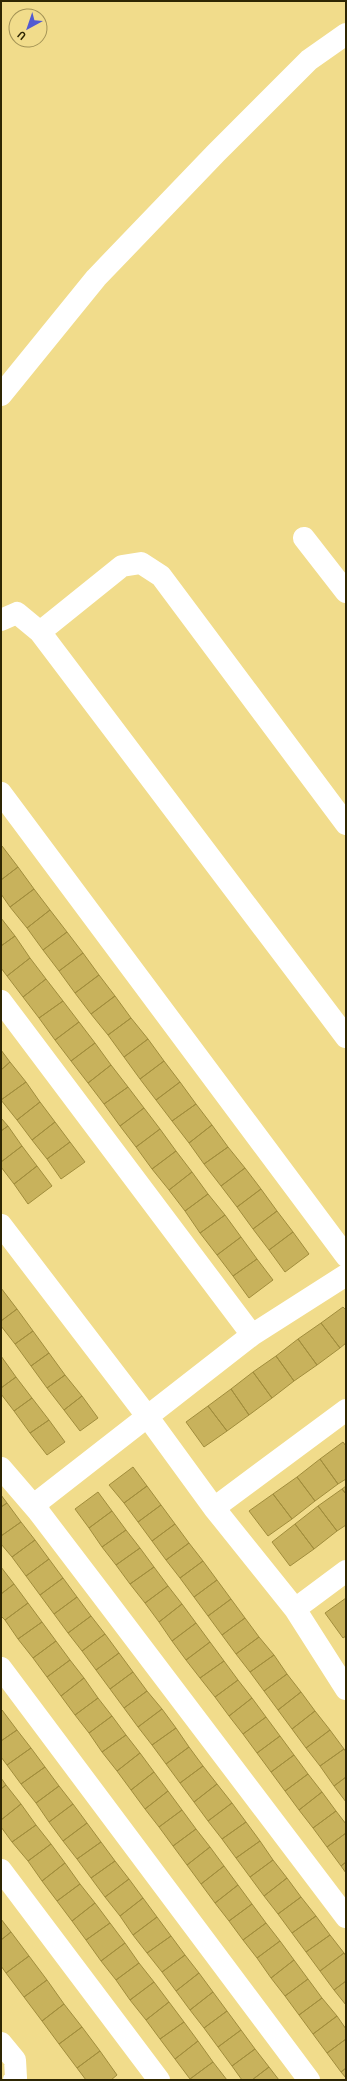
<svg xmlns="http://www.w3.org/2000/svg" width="347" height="2081" font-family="'PT Sans',sans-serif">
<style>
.building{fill:#c8b25c;stroke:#a18d3c}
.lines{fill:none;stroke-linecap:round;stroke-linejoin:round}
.street{stroke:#fff;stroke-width:22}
</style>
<rect width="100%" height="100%" fill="#f1dc8b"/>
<path class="building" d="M 2,846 L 18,867 L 1,880 L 1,847 Z
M 18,867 L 34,889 L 10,907 L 1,894 L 1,880 Z
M 34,889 L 50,910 L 27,928 L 10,907 Z
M 50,910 L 67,932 L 43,950 L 27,928 Z
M 1,918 L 15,936 L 1,946 Z
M 67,932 L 83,953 L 59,971 L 43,950 Z
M 15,936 L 30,958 L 7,976 L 1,968 L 1,946 Z
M 83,953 L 99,975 L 75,993 L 59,971 Z
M 30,958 L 46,979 L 23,997 L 7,976 Z
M 99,975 L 115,996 L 91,1014 L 75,993 Z
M 46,979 L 63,1001 L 39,1018 L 23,997 Z
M 115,996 L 131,1018 L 108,1035 L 91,1014 Z
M 63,1001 L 79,1022 L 55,1040 L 39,1018 Z
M 131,1018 L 148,1039 L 124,1057 L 108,1035 Z
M 79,1022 L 95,1043 L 71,1061 L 55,1040 Z
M 148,1039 L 164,1061 L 140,1079 L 124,1057 Z
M 95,1043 L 111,1065 L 88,1083 L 71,1061 Z
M 1,1050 L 10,1062 L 1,1070 Z
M 164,1061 L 180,1082 L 156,1100 L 140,1079 Z
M 10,1062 L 26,1082 L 1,1100 L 1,1070 Z
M 111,1065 L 128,1087 L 104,1104 L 88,1083 Z
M 26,1082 L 40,1102 L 17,1120 L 1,1100 Z
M 180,1082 L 196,1104 L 172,1121 L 156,1100 Z
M 128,1087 L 144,1108 L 120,1126 L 104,1104 Z
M 40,1102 L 55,1122 L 32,1140 L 17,1120 Z
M 196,1104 L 212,1125 L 189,1143 L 172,1121 Z
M 144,1108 L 160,1129 L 136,1147 L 120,1126 Z
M 1,1118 L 8,1126 L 1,1131 Z
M 55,1122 L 70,1142 L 47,1159 L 32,1140 Z
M 212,1125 L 228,1147 L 204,1164 L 189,1143 Z
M 8,1126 L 22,1146 L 1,1162 L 1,1131 Z
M 160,1129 L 176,1151 L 152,1169 L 136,1147 Z
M 70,1142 L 85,1162 L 61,1179 L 47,1159 Z
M 22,1146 L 37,1166 L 14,1184 L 1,1167 L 1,1162 Z
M 228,1147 L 245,1168 L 221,1186 L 204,1164 Z
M 176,1151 L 192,1172 L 169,1190 L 152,1169 Z
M 37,1166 L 52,1186 L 28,1204 L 14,1184 Z
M 245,1168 L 261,1189 L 237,1207 L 221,1186 Z
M 192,1172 L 208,1194 L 185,1211 L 169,1190 Z
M 261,1189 L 277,1211 L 253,1229 L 237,1207 Z
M 208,1194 L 225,1215 L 200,1233 L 185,1211 Z
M 277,1211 L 293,1232 L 269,1250 L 253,1229 Z
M 225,1215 L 241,1237 L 217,1255 L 200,1233 Z
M 293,1232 L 309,1254 L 285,1272 L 269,1250 Z
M 241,1237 L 257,1259 L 233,1276 L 217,1255 Z
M 257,1259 L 273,1280 L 249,1298 L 233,1276 Z
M 1,1288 L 17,1309 L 1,1321 Z
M 343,1307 L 346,1310 L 346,1343 L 340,1348 L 321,1323 Z
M 17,1309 L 33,1331 L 15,1344 L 1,1326 L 1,1321 Z
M 321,1323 L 340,1348 L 317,1365 L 298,1339 Z
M 33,1331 L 49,1353 L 31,1366 L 15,1344 Z
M 298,1339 L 317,1365 L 294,1381 L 276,1356 Z
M 49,1353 L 65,1375 L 47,1388 L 31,1366 Z
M 1,1356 L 16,1377 L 1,1388 Z
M 276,1356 L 294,1381 L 272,1398 L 253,1372 Z
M 253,1372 L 272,1398 L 249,1415 L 231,1389 Z
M 65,1375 L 82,1396 L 64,1410 L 47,1388 Z
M 16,1377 L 32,1398 L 14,1411 L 1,1394 L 1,1388 Z
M 231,1389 L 249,1415 L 227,1431 L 208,1406 Z
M 82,1396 L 98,1418 L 80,1431 L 64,1410 Z
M 32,1398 L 49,1420 L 30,1433 L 14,1411 Z
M 208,1406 L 227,1431 L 204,1447 L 186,1422 Z
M 49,1420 L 65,1442 L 47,1455 L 30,1433 Z
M 343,1442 L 346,1446 L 346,1479 L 338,1484 L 320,1459 Z
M 320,1459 L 338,1484 L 315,1501 L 297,1477 Z
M 133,1467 L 147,1486 L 124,1503 L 109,1485 Z
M 297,1477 L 315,1501 L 292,1519 L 273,1494 Z
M 147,1486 L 161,1505 L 138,1522 L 124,1503 Z
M 346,1486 L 346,1494 L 342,1489 Z
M 342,1489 L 346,1494 L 346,1525 L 337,1531 L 318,1506 Z
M 98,1492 L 112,1511 L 89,1528 L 75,1509 Z
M 273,1494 L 292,1519 L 268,1536 L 249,1511 Z
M 1,1495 L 7,1503 L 1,1507 Z
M 7,1503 L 21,1522 L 1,1536 L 1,1507 Z
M 161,1505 L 175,1524 L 152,1541 L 138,1522 Z
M 318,1506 L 337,1531 L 314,1549 L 295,1524 Z
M 112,1511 L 126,1530 L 102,1547 L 89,1528 Z
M 21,1522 L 35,1540 L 12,1557 L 1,1544 L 1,1536 Z
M 175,1524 L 189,1543 L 166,1560 L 152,1541 Z
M 295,1524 L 314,1549 L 290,1566 L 272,1542 Z
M 126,1530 L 140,1548 L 116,1565 L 102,1547 Z
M 35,1540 L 49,1559 L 26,1576 L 12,1557 Z
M 189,1543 L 203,1561 L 180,1578 L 166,1560 Z
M 140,1548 L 154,1567 L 130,1584 L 116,1565 Z
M 49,1559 L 63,1578 L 40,1595 L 26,1576 Z
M 203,1561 L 217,1580 L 194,1597 L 180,1578 Z
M 1,1567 L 14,1584 L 1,1594 Z
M 154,1567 L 168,1586 L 145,1603 L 130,1584 Z
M 63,1578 L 77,1597 L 54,1614 L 40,1595 Z
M 217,1580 L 231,1599 L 208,1616 L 194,1597 Z
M 14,1584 L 28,1603 L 5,1620 L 1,1616 L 1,1594 Z
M 168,1586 L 182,1604 L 159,1622 L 145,1603 Z
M 77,1597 L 91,1616 L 68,1633 L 54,1614 Z
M 346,1598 L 346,1636 L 343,1638 L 325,1613 Z
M 231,1599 L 245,1618 L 222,1635 L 208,1616 Z
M 28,1603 L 42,1622 L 18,1639 L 5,1620 Z
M 182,1604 L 196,1623 L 172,1641 L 159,1622 Z
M 91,1616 L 105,1634 L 82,1651 L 68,1633 Z
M 245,1618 L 259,1637 L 236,1654 L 222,1635 Z
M 42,1622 L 56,1641 L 33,1658 L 18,1639 Z
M 196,1623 L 210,1642 L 186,1660 L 172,1641 Z
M 105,1634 L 119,1653 L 96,1670 L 82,1651 Z
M 259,1637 L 274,1655 L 250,1672 L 236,1654 Z
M 56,1641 L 70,1660 L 47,1677 L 33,1658 Z
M 210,1642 L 224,1661 L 200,1678 L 186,1660 Z
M 119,1653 L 133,1672 L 110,1689 L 96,1670 Z
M 274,1655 L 287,1674 L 264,1691 L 250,1672 Z
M 70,1660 L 84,1678 L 61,1696 L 47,1677 Z
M 224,1661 L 238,1680 L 215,1697 L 200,1678 Z
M 133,1672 L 147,1691 L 124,1708 L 110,1689 Z
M 287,1674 L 301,1692 L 278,1710 L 264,1691 Z
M 84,1678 L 98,1698 L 75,1715 L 61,1696 Z
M 238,1680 L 252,1698 L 229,1716 L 215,1697 Z
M 147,1691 L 162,1709 L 138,1727 L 124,1708 Z
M 301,1692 L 315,1711 L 292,1729 L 278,1710 Z
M 98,1698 L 112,1716 L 89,1733 L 75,1715 Z
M 252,1698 L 266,1717 L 243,1734 L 229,1716 Z
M 162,1709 L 176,1728 L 152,1745 L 138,1727 Z
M 2,1710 L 17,1730 L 1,1741 L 1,1712 Z
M 315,1711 L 330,1730 L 306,1748 L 292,1729 Z
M 112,1716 L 126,1735 L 102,1752 L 89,1733 Z
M 266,1717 L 280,1736 L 257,1753 L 243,1734 Z
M 176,1728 L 189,1747 L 166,1764 L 152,1745 Z
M 17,1730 L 31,1748 L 7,1765 L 1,1757 L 1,1741 Z
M 330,1730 L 344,1749 L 320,1766 L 306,1748 Z
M 126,1735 L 140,1753 L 117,1771 L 102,1752 Z
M 280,1736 L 294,1755 L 271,1772 L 257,1753 Z
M 189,1747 L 203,1766 L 180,1783 L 166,1764 Z
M 31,1748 L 45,1767 L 21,1784 L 7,1765 Z
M 344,1749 L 346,1752 L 346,1777 L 334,1786 L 320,1766 Z
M 140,1753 L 154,1772 L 131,1790 L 117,1771 Z
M 294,1755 L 308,1774 L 285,1791 L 271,1772 Z
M 203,1766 L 217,1784 L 194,1802 L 180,1783 Z
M 45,1767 L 59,1786 L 36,1803 L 21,1784 Z
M 154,1772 L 168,1791 L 145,1809 L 131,1790 Z
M 308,1774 L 322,1792 L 299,1810 L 285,1791 Z
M 346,1777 L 346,1802 L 334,1786 Z
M 1,1778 L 6,1785 L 1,1789 Z
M 217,1784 L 232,1803 L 208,1821 L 194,1802 Z
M 6,1785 L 21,1804 L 1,1820 L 1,1789 Z
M 59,1786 L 73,1804 L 49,1822 L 36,1803 Z
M 168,1791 L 182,1810 L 159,1827 L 145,1809 Z
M 322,1792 L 336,1811 L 313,1828 L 299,1810 Z
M 232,1803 L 246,1822 L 222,1839 L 208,1821 Z
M 21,1804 L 36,1825 L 12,1842 L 1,1827 L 1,1820 Z
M 73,1804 L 87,1823 L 63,1841 L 49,1822 Z
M 182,1810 L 196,1829 L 173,1846 L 159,1827 Z
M 336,1811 L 346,1824 L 346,1833 L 327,1847 L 313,1828 Z
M 246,1822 L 260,1841 L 236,1858 L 222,1839 Z
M 87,1823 L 101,1842 L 77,1859 L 63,1841 Z
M 36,1825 L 51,1844 L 28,1861 L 12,1842 Z
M 196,1829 L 210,1847 L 187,1865 L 173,1846 Z
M 346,1833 L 346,1862 L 341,1866 L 327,1847 Z
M 260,1841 L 273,1860 L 250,1877 L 236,1858 Z
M 101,1842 L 115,1861 L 91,1878 L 77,1859 Z
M 51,1844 L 65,1863 L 42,1881 L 28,1861 Z
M 210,1847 L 224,1866 L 201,1884 L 187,1865 Z
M 273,1860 L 287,1878 L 264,1896 L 250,1877 Z
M 115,1861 L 129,1879 L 105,1897 L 91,1878 Z
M 346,1862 L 346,1873 L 341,1866 Z
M 65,1863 L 80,1884 L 57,1901 L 42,1881 Z
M 224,1866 L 238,1885 L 215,1903 L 201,1884 Z
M 287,1878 L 301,1897 L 278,1914 L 264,1896 Z
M 129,1879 L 143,1898 L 120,1916 L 105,1897 Z
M 80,1884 L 95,1903 L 72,1921 L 57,1901 Z
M 238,1885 L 252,1904 L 229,1921 L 215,1903 Z
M 301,1897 L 316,1916 L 292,1933 L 278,1914 Z
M 143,1898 L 157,1917 L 133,1935 L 120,1916 Z
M 95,1903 L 110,1923 L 86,1940 L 72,1921 Z
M 252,1904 L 266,1923 L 243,1940 L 229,1921 Z
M 316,1916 L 330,1935 L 306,1952 L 292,1933 Z
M 157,1917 L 171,1936 L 147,1953 L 133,1935 Z
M 1,1919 L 11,1932 L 1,1940 Z
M 110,1923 L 125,1943 L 101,1961 L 86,1940 Z
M 266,1923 L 280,1941 L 257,1958 L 243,1940 Z
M 11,1932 L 29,1956 L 6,1973 L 1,1966 L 1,1940 Z
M 330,1935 L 344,1953 L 320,1971 L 306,1952 Z
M 171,1936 L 185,1955 L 162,1972 L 147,1953 Z
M 280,1941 L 294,1960 L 271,1978 L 257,1958 Z
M 125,1943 L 139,1963 L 116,1980 L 101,1961 Z
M 344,1953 L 346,1956 L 346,1981 L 334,1990 L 320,1971 Z
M 185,1955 L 199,1973 L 176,1991 L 162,1972 Z
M 29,1956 L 47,1980 L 24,1997 L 6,1973 Z
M 294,1960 L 308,1979 L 285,1996 L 271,1978 Z
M 139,1963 L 154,1982 L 130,2000 L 116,1980 Z
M 199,1973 L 213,1992 L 190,2010 L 176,1991 Z
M 308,1979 L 322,1998 L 299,2015 L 285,1996 Z
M 47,1980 L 64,2004 L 42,2021 L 24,1997 Z
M 346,1981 L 346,2005 L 334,1990 Z
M 154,1982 L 169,2002 L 146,2020 L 130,2000 Z
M 213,1992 L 227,2011 L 204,2028 L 190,2010 Z
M 322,1998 L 337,2016 L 313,2034 L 299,2015 Z
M 169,2002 L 184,2022 L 160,2039 L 146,2020 Z
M 64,2004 L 82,2027 L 59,2044 L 42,2021 Z
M 227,2011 L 241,2030 L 218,2047 L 204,2028 Z
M 337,2016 L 346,2029 L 346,2039 L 327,2053 L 313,2034 Z
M 184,2022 L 198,2041 L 175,2059 L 160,2039 Z
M 82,2027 L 100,2051 L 77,2068 L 59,2044 Z
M 241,2030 L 255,2049 L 232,2066 L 218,2047 Z
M 346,2039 L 346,2068 L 341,2072 L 327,2053 Z
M 198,2041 L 213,2062 L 190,2079 L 175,2059 Z
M 255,2049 L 269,2067 L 252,2080 L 242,2080 L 232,2066 Z
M 100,2051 L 117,2075 L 111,2080 L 86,2080 L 77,2068 Z
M 213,2062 L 227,2080 L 190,2080 L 190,2079 Z
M 269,2067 L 279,2080 L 252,2080 Z
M 346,2068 L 346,2078 L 341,2072 Z"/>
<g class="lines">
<path class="street" d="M 1,395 L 96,278 L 216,153 L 309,60 L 346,34
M 304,538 L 346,592
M 1,620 L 17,613 L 40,632 L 346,1037
M 40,632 L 122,566 L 141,563 L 161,576 L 346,824
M 1,793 L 346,1256
M 1,1001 L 252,1335
M 1,1225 L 147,1416 L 214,1508 L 295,1609 L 346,1689
M 1,1468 L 38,1511 L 102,1595 L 346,1917
M 214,1508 L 346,1410
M 38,1511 L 39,1501 L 252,1335 L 346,1275
M 295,1609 L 346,1571
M 1,1668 L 309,2080
M 1,1870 L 159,2080
M 1,2043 L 15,2060 L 16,2078 L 14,2080"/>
</g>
<rect width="347" height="2081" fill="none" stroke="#2e2603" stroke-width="4"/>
<g transform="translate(28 28) rotate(220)"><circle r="19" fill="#f1dc8b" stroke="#a39355"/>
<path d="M0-3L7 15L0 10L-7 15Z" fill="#525ad1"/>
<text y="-6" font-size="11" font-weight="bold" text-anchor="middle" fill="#2e2603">U</text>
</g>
</svg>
